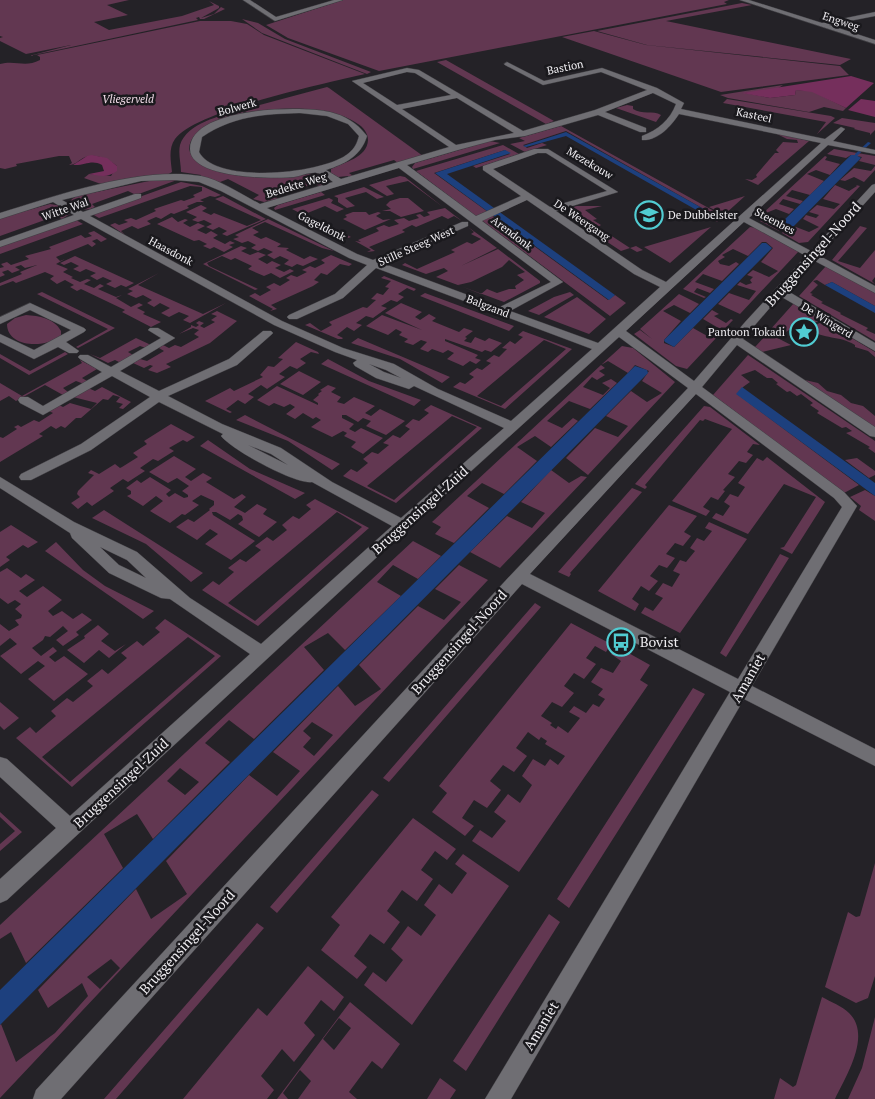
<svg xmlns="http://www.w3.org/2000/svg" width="875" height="1099" font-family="'PT Serif',serif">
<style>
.green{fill:#623751;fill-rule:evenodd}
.forest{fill:#752f5c}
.water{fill:#1d407e}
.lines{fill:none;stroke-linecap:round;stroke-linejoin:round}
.stream{fill:#1d407e;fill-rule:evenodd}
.street-casing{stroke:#3f3e42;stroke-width:1}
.street{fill:#6f6e73;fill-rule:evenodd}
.labels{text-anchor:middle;stroke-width:5;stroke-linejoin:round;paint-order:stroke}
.far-street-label{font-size:11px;fill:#efedf1;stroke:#1a191d}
.far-park-label{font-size:11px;font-style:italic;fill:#f2dce8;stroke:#1a191d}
.far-poi-label{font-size:11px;fill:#efedf1;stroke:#1a191d;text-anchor:start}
.street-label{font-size:14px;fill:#efedf1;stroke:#1a191d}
.poi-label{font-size:14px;fill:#efedf1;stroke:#1a191d;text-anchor:start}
</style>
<rect width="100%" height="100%" fill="#242227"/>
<path class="green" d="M 0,0 L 129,0 L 107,5 L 128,15 L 94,22 L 109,30 L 182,16 L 214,5 L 209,1 L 219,6 L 219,8 L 201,18 L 214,14 L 221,7 L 225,9 L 204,19 L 200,19 L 199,17 L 196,18 L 198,20 L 29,56 L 71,45 L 26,54 L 0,41 L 0,38 L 3,37 L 0,36 Z
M 343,0 L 729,0 L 724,2 L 727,4 L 379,71 L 288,38 L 266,25 Z
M 742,3 L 752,5 L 666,21 L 851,59 L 840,65 L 647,45 L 597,31 Z
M 242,19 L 258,23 L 285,39 L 371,72 L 367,74 L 262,33 Z
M 200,21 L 231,21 L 247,24 L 264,35 L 365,74 C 327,83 194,111 175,139 C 168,149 171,161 172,172 L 167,175 L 142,176 L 101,184 L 84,178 L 89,174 L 111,176 L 117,166 C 108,159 95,152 83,158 C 78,161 75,165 69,165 L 72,163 L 69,156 L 59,156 L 16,164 L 17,166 L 5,169 L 0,168 L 0,64 C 16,60 25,68 40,60 L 40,57 L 37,55 Z
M 594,31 L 646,45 L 840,66 L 849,75 L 721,92 L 562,37 Z
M 446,60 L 554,121 L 546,124 L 437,62 Z
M 783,85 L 777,89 L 745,93 L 770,98 L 795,95 L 796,90 L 812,91 L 846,108 L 843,111 L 824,107 L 809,112 L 728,98 L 720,95 Z
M 327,87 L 329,88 L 423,156 L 398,163 L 394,160 L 349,173 L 353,176 L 348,178 L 348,176 L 338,177 L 331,173 L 331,169 C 344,162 367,158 368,140 C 368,133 363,127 358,124 C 337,109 304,108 279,109 C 268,110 250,116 241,110 Z
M 727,99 L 831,116 L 835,118 L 817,134 L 826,122 L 723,103 Z
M 627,105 L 633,106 L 633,109 C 642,115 653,110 661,115 L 656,122 L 616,108 Z
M 239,110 L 244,113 C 226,119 191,125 189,149 C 197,179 261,177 285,178 C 295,178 305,173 315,174 C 321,175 325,178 328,182 L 320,186 L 314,184 L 275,195 L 278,199 L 264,202 L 253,199 L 259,195 L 228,179 L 220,182 L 200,177 L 201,175 L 181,172 C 181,164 178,153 180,145 C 187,123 221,116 239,110 Z
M 842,118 L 875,123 L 875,130 L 870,135 L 870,133 L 854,129 L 855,128 L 833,123 Z
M 561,126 L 723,216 L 717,222 L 707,216 L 710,213 L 709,212 L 566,131 L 523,145 L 527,148 L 542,143 L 547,145 L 525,152 L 510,144 L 525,141 L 519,138 Z
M 775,133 L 809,141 L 758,185 L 745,179 L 752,180 L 757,177 L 756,175 L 775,153 L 779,153 L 776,150 L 783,142 L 798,143 L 797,140 L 787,139 Z
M 490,141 L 500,143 L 413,169 L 412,167 L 415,163 Z
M 503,145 L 519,154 L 476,168 L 473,166 L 510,154 L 505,150 L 434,173 L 488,212 L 477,217 L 416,171 Z
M 834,149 L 875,156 L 875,165 L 859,161 L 862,157 L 851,155 L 846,158 L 827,154 Z
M 825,156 L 827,157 L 825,160 L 840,164 L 830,175 L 816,170 L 807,174 L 824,181 L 810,195 L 792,190 L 786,196 L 803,201 L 800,204 L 783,199 L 779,204 L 794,209 L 789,214 L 776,209 L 766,213 L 782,221 L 779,224 L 776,223 L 771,226 L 777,229 L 784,227 L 779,231 L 760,221 L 762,214 Z
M 875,166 L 875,170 L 864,182 L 854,177 L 845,181 L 840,180 L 854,168 L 871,171 Z
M 400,176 L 405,177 L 443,207 L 408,181 L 386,186 L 394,194 L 387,196 L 369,185 Z
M 154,180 L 177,180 L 136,195 L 128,191 L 92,204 L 95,207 C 86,212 78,209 70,202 L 72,199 L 77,196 Z
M 181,182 L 202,186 L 221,195 L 215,197 L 210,196 L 200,200 L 204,202 L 197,202 L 187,206 L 189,208 L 174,214 L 171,213 L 161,219 L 156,217 L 147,221 L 151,224 L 138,229 L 132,226 L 121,231 L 125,235 L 110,225 L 115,223 L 119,225 L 128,222 L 124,220 L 131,218 L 136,220 L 156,211 L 154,209 L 181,200 L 184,201 L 195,197 L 193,195 L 202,191 L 202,187 L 190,186 L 99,218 L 92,214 Z
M 835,185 L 849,191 L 857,186 L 856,185 L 860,186 L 808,242 L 799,243 L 782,233 L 786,229 L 795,228 L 796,227 L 809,232 L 819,227 L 803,219 L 806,215 L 816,218 L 819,215 L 809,212 L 817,205 L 834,209 L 840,204 L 823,199 Z
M 364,187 L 384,197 L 377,199 L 366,192 L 345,198 L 355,206 L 347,208 L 338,202 L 338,198 L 334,196 Z
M 321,192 L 325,195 L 275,210 L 274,208 L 278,205 Z
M 223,196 L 266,219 L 227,236 L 222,234 L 227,231 L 219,227 L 213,230 L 206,227 L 212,224 L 204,220 L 198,222 L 192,220 L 197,217 L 186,212 L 201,205 L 207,208 L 202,211 L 211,215 L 214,213 L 247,226 L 261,220 L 215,199 Z
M 745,196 L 724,215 L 709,207 Z
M 329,198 L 333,200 L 331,203 L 344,209 L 337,212 L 325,206 L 305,214 L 351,237 L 348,238 L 292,209 Z
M 400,198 L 408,198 L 424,211 L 401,217 L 390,211 L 382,211 L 391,209 L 386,205 L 390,201 Z
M 50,204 L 62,206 L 70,214 L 62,219 L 56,216 L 0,236 L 0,218 Z
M 577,206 L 602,206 L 585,210 L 597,219 L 593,220 L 601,225 L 598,227 L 630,248 L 636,246 L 643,250 L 637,252 L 630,248 L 621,251 L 586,228 L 595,225 L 570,208 Z
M 445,208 L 462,221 L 454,216 L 448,219 L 442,216 L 416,227 L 412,225 L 402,230 L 405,232 L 369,247 L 375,251 L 367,252 L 371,250 L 355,241 L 361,242 L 358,240 L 379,231 L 376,228 L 384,225 L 389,227 L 399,224 L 394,220 L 404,218 L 409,221 L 419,218 L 416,215 L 420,214 L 424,217 L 430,215 L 427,212 Z
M 353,212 L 366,212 L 369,215 L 378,212 L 381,213 L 376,216 L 383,220 L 391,219 L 365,230 L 343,219 L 347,217 L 345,215 Z
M 490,214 L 608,300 L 615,295 L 626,303 L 610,316 L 480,219 Z
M 172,217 L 178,222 L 185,219 L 188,220 L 183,223 L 190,227 L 198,223 L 205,226 L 197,230 L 206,234 L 211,231 L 218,235 L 213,238 L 225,244 L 230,241 L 235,243 L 229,245 L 233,247 L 224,252 L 214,247 L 210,249 L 203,246 L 207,244 L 199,240 L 194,241 L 157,224 Z
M 268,219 L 334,251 L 322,248 L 265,222 L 252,228 L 259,232 L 253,235 L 261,239 L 266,237 L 281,244 L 277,247 L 289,248 L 286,250 L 304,259 L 310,256 L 318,259 L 303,266 L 297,264 L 292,267 L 284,264 L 289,260 L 280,256 L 274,259 L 267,255 L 273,252 L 264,248 L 258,251 L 251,248 L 256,245 L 248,241 L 242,243 L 233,239 L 239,237 L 235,235 Z
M 76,220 L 83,224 L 0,254 L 0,247 Z
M 860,226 L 867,228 L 838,261 L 860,268 L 875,250 L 875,277 L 872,281 L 875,284 L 832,260 Z
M 468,227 L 497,248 L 461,266 L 498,249 L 540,281 L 540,283 L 504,302 L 436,277 L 448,271 L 444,268 L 426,274 L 402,265 L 405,263 L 417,269 L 455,252 L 451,250 L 467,242 L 472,244 L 481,239 L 471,234 L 474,232 ZM 509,260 L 525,272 L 517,275 L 524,280 L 515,286 L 516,289 L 509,289 L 497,293 L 487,289 L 481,294 L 458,285 L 471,282 L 502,267 Z
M 711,227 L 670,263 L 644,247 Z
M 750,227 L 758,228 L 799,251 L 740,314 L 718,304 L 729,293 L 749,300 L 756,291 L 737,285 L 740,282 L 746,285 L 752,283 L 750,280 L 753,277 L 747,275 L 753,270 L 769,277 L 778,271 L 761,262 L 773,248 L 766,242 L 762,242 L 748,256 L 733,249 L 722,255 L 725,257 L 718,261 L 720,264 L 729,266 L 736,262 L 739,264 L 722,281 L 703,274 L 695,282 L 714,289 L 710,293 L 697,288 L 694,292 L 706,297 L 704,298 L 683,289 Z
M 94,231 L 107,239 L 101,242 L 97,239 L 92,241 L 96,244 L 92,247 L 88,244 L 56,257 L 60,261 L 65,259 L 56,264 L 68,269 L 63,272 L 73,277 L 71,278 L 80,282 L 87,279 L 91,280 L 84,284 L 94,288 L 100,284 L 104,286 L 98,289 L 116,297 L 122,295 L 116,298 L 131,307 L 139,303 L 143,305 L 137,308 L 145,312 L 143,314 L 161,322 L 151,327 L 122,312 L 125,310 L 81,289 L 77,291 L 70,287 L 74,285 L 65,280 L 57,284 L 50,279 L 54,276 L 45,272 L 16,283 L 13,281 L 0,286 L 0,283 L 22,274 L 20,272 L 37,265 L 25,268 L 21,265 L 15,267 L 20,270 L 12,273 L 8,270 L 2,272 L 5,275 L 0,277 L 0,268 L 4,267 L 1,264 L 7,262 L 11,265 L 29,259 L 25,256 L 51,249 L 49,247 L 81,235 L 85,238 L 92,236 L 88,233 Z
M 241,246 L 247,248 L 241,251 L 250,255 L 258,252 L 266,255 L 258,259 L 267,264 L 272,261 L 281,265 L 275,268 L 284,272 L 290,269 L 294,271 L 280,278 L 271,273 L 264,276 L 248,269 L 252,266 L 235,258 L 231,260 L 222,256 L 207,263 L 209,266 L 258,289 L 255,290 L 203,264 Z
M 331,255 L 352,264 L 349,266 L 340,264 L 327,275 L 321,273 L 314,280 L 319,282 L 313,286 L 271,305 L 277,309 L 270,311 L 273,309 L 249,296 L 255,293 L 260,296 L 271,290 L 266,287 L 274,283 L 280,286 L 290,280 L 286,278 L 291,275 L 297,277 L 307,272 L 302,270 L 310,266 L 315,268 L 325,263 L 321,260 Z
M 75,256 L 134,283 L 156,272 L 126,287 L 121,285 L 115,288 L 106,284 L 112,281 L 103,277 L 97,280 L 90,276 L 96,273 L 86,269 L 80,272 L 73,269 L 79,266 L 71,262 L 64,265 L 60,263 Z
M 826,266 L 875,293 L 875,306 L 832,282 L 825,285 L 817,280 L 813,281 L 818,285 L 810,293 L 813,294 L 811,295 L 823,302 L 821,303 L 841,313 L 840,314 L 868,328 L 866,330 L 875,334 L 875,341 L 799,296 Z
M 159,273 L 138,285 L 203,314 L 226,303 L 190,323 L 183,320 L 189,316 L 179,312 L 169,317 L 161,313 L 170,308 L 160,303 L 154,307 L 147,303 L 152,300 L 143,295 L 136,298 L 127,294 L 133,291 L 128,289 Z
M 384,276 L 416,289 L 414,291 L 407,288 L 398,294 L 404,297 L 397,302 L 391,300 L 381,306 L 387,308 L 373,318 L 366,316 L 356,323 L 362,325 L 354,331 L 347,327 L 337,335 L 343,338 L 342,339 L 338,339 L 305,325 L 310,323 L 321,331 L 332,325 L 329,322 L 363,307 L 367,308 L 376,300 L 371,299 L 377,293 L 383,295 L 389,288 L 385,287 L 391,281 L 381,278 Z
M 42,292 L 115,328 L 78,348 L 76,347 L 108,329 L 37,294 Z
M 570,292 L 574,295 L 539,315 L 528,311 L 554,297 Z
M 425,293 L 514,326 L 509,331 L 420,296 Z
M 679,294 L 699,304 L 690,313 L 674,305 L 663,311 L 681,321 L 664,340 L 664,343 L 674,347 L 693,328 L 709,337 L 722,330 L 703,319 L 712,310 L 719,314 L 714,316 L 726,323 L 731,319 L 733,320 L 687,369 L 676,366 L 634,334 L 640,330 L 652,339 L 640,329 Z
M 577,297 L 606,319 L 589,334 L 544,317 Z
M 401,303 L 422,312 L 415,317 L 420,320 L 429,314 L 436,318 L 432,321 L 459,332 L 464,328 L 473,331 L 465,337 L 467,338 L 464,341 L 471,343 L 475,337 L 485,341 L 489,338 L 502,343 L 491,352 L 485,350 L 482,352 L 445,339 L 445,341 L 478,355 L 475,358 L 481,360 L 476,364 L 470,361 L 463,366 L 447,359 L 454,353 L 448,350 L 443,353 L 432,349 L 428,352 L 420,349 L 427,342 L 421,340 L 413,345 L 404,342 L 408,339 L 399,335 L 402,332 L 396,329 L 388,335 L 366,326 L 382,315 L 422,330 L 385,313 Z
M 794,303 L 821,320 L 805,327 L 799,323 L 779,337 L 769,331 Z
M 217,311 L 237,321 L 210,343 L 166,364 L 171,367 L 157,373 L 148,370 L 153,366 L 150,365 L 144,368 L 133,363 L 140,359 L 147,361 L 164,351 L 159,348 L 163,345 L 169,348 L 175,345 L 181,347 L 199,337 L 194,334 L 199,330 L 193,328 L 179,334 L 191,327 L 191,325 L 196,327 L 199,325 L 196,323 L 199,321 L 204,323 L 200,326 L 204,328 L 215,322 L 211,320 L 217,316 L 211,314 Z
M 26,315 C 39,316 54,318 61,331 L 61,335 C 47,349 7,348 7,324 L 15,318 Z
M 823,321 L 875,352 L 875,357 L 868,351 L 855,347 L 855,345 C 839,335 824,340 809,329 Z
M 523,331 L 572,349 L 505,409 L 453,387 L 460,382 L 465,384 L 474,377 L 469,374 L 477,368 L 482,370 L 491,363 L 486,361 L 494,355 L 499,357 L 507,349 L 502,348 L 510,341 L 515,344 L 523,337 L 518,335 ZM 544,340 L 566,349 L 501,406 L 477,396 Z
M 768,333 L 791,345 L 762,352 L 755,347 Z
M 136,338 L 151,345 L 146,348 L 140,346 L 128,352 L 133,355 L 121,363 L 115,360 L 108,363 L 90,354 L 100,358 Z
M 358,338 L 450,377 L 442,383 L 400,359 L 351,343 Z
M 296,342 L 318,352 L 319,354 L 311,352 L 300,359 L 306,363 L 297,369 L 290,366 L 279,374 L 285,377 L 267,389 L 261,385 L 248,394 L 254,397 L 245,404 L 238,400 L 226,409 L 232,412 L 230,413 L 205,401 L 230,388 L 234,391 L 263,377 L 260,375 L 268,366 L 274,367 L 283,359 L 278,358 Z
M 622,346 L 633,348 L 675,382 L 588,475 L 566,458 L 595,428 L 618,437 L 628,426 L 606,416 L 631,391 L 647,402 L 662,393 L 642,381 L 649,371 L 635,365 L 628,373 L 608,361 L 601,365 Z
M 65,352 L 68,354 L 29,375 L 0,358 L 0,354 L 30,371 Z
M 748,355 L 875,441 L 875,453 L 868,448 L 870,447 L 846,433 L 852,431 L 846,427 L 842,428 L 817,413 L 819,411 L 810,405 L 813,403 L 801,394 L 797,396 L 790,391 L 787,392 L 776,384 L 778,383 L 772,378 L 767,378 L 755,370 L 741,375 L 750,382 L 743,387 L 737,394 L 859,485 L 844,493 L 713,395 Z
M 328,359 L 369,381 L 421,400 L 414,406 L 321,364 Z
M 80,360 L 97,369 L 82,378 L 87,381 L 84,384 L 76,381 L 63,388 L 68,392 L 63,395 L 45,385 L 16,401 L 9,396 L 0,401 L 0,383 L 22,396 L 82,363 Z
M 601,365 L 605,368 L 599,371 L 605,375 L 597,380 L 592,377 L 583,387 L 603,395 L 610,388 L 602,383 L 611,379 L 617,383 L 590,409 L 569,401 L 547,421 L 562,428 L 573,418 L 578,421 L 551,447 L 535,436 L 517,447 L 537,461 L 504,494 L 482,483 L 467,496 L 489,508 L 454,543 L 435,534 L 441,527 L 432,522 Z
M 299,371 L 321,382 L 303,395 L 280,384 Z
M 805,380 L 818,383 L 827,391 L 841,395 L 851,403 L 863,406 L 875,416 L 875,428 Z
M 328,385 L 336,388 L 331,392 L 341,397 L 337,402 L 344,404 L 354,397 L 375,406 L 365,413 L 371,416 L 380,409 L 405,421 L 386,435 L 366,426 L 371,421 L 363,418 L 358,422 L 346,415 L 342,415 L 342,418 L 354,424 L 349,429 L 355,432 L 361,428 L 383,438 L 363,454 L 351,447 L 356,442 L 344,436 L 347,433 L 343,431 L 332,437 L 311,427 L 321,420 L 316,417 L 313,419 L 303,413 L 295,419 L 286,414 L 295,407 L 290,404 L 284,407 L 274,403 L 269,406 L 257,400 L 277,386 L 318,405 L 318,403 L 313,400 L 319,395 L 318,394 L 322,391 L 320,390 Z
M 102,387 L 131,402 L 123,409 L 119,408 L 123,404 L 116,402 L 120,397 L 113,395 L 108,400 L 103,399 L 81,418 L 76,418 L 65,428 L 61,426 L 56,429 L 51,426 L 39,434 L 43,436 L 0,462 L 0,437 L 3,438 L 17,429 L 14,427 L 18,425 L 21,427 L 34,420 L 39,422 L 53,413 L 49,411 L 59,405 L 63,407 L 70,403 L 91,409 L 97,403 L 73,397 L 88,388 L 95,391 Z
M 431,405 L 482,428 L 396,503 L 343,476 L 351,469 L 357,472 L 368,463 L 363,459 L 372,452 L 378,454 L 389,445 L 383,443 L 393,435 L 400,438 L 410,429 L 405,426 L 413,419 L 419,421 L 429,413 L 424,410 ZM 452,416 L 477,427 L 394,500 L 367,486 Z
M 704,406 L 710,407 L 760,445 L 753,444 L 747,452 L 753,455 L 746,463 L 739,461 L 728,474 L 735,477 L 723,490 L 725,491 L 718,500 L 711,497 L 703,507 L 710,511 L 706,516 L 672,501 L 732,429 L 705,419 L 703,421 L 700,420 L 645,485 L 647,487 L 645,489 L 635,484 Z
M 245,415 L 340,464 L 332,470 L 288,441 L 236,420 Z
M 171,424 L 195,437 L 187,442 L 183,440 L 169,448 L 174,451 L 158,461 L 153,459 L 140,468 L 145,471 L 128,482 L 123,479 L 110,488 L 114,491 L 92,506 L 87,502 L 78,509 L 71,503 L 80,497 L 77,494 L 78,491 L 94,475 L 88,473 L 91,470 L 99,474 L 115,464 L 120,468 L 122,467 L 138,457 L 133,453 L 147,444 L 144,441 Z
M 208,440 L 250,469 L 305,493 L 295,499 L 200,446 Z
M 174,456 L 196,469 L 185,477 L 191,481 L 203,473 L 212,478 L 206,482 L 234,499 L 242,494 L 246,497 L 234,507 L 245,513 L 257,504 L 267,509 L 263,514 L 277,522 L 259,537 L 238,524 L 243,520 L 242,516 L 238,514 L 230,520 L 216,512 L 212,512 L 213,515 L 255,541 L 231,560 L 205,544 L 218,534 L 210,529 L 197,540 L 176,527 L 188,519 L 194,522 L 210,510 L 209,509 L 214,505 L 214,501 L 201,495 L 192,501 L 199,505 L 185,515 L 182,514 L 170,523 L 150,511 L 163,501 L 156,496 L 143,506 L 127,496 L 131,494 L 131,491 L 126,488 L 137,480 L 141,483 L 150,477 L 171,490 L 166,494 L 169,497 L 175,493 L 184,498 L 188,497 L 188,495 L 182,491 L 189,486 L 177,478 L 168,483 L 149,472 Z
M 767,457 L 825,502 L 792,554 L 780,548 L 784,547 L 816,497 L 784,484 L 748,534 L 712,518 L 716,513 L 723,516 L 730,506 L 724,502 L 730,494 L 738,497 L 745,487 L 738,483 L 757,458 L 763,461 Z
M 857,458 L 875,471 L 875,475 L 869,478 L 845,460 Z
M 551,470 L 569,483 L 581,476 L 587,477 L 500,568 L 470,552 L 507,516 L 532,528 L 545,513 L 521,502 Z
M 632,488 L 642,492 L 570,573 L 571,574 L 569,577 L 558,572 Z
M 865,490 L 875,496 L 875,521 L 859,510 L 861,506 L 850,497 Z
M 315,499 L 369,528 L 258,626 L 202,590 L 213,581 L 219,585 L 234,572 L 228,568 L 240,559 L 246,562 L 261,550 L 255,546 L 267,537 L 273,541 L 287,530 L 282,525 L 293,516 L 299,519 L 311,509 L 306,505 ZM 337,512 L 362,527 L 255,621 L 228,603 Z
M 669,505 L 697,516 L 684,532 L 691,536 L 683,546 L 675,543 L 666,554 L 675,558 L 667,568 L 659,565 L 650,576 L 658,581 L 649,591 L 641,586 L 632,599 L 639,604 L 635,611 L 598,591 Z
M 104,510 L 203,573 L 191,582 L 146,544 L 92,518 Z
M 709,522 L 747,539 L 680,633 L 641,613 L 645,607 L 653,611 L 663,598 L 655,594 L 663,583 L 672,587 L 680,574 L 673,571 L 680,560 L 686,562 L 695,551 L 690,548 L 697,538 L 704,541 L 712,531 L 705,528 Z
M 11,525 L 38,542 L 28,548 L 23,545 L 6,557 L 10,560 L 0,567 L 0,532 Z
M 413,541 L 441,556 L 418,579 L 393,565 L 377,582 L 401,596 L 345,650 L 328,633 L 304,647 L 324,670 L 254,739 L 229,720 L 205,743 L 230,762 L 153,839 L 137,814 L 104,834 L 123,868 L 26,963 L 11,932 L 0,939 L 0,925 ZM 180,768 L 199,782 L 185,795 L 167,781 Z
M 56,542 L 83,570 L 105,586 L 154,611 L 143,619 L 45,551 Z
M 780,554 L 789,558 L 726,657 L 720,653 Z
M 459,565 L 488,580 L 0,1098 L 0,1025 L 1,1024 L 16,1062 L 55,1033 L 88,996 L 82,983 L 48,1008 L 38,990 L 136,889 L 151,919 L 187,894 L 166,861 L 249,775 L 277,796 L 300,771 L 273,752 L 338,686 L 355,706 L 381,689 L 359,665 L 418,606 L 444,620 L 461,602 L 435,589 ZM 312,722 L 333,735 L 314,756 L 303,747 L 311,738 L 303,731 ZM 111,959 L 120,968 L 100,989 L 87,977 Z
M 7,568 L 21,578 L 26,574 L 35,580 L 19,591 L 27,597 L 43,586 L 62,600 L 48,611 L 53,616 L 62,611 L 73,619 L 82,613 L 92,620 L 76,632 L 79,635 L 63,646 L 56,640 L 68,631 L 63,626 L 50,637 L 45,636 L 43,640 L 32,648 L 41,656 L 53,647 L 57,651 L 49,657 L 55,662 L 64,656 L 88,674 L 54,701 L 28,679 L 45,666 L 38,661 L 21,674 L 0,656 L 17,644 L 10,638 L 0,646 L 0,624 L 9,631 L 19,625 L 15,620 L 21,618 L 22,615 L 15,609 L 21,604 L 15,600 L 8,604 L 0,598 L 0,572 Z
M 535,603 L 541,607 L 389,782 L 383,778 Z
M 165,619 L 221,656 L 72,787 L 16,738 L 30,727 L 36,733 L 56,716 L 51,711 L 67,698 L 73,702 L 93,686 L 87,681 L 102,669 L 108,674 L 127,658 L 121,653 L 137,641 L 143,646 L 160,632 L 155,628 ZM 188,637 L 215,656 L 70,782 L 42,757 Z
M 571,623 L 611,644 L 606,652 L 595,646 L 586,658 L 596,664 L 584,679 L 574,673 L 564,686 L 574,693 L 562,707 L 552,702 L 541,716 L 552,723 L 550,725 L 556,729 L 558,726 L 568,733 L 580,718 L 569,712 L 574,706 L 586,713 L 593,704 L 599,707 L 605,699 L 598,695 L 603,689 L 591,682 L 601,668 L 613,673 L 621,661 L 611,654 L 613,652 L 621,657 L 625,651 L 650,665 L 640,680 L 648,685 L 519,872 L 472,841 L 480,830 L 492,838 L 506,821 L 494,812 L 508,794 L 520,803 L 532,785 L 522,776 L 533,759 L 545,766 L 550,759 L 558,765 L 565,756 L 545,744 L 547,741 L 541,737 L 539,740 L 528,732 L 516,748 L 527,756 L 514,772 L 503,765 L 490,781 L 501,790 L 487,808 L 474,800 L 462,818 L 474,826 L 465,836 L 432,812 L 447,793 L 439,786 Z
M 98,625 L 109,634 L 101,641 L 115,651 L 126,644 L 109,658 L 99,650 L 84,663 L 67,650 L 85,638 L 84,636 Z
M 693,688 L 705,694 L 569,908 L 557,899 Z
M 0,702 L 19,718 L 4,730 L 0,726 Z
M 372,790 L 379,795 L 277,913 L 270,907 Z
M 0,812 L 22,832 L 0,851 L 0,844 L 15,831 L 0,817 Z
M 413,818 L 456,849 L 447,860 L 435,851 L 421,870 L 433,879 L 417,901 L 402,890 L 387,911 L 400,922 L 384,944 L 370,934 L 354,956 L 367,967 L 357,979 L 321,950 L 340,925 L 331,917 Z
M 463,854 L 509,886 L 412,1025 L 364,985 L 373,972 L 386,982 L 403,960 L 391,949 L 408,926 L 421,936 L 436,915 L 424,905 L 439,884 L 452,894 L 467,873 L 455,864 Z
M 875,863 L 875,976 L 868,998 L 856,1003 L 825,987 L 848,912 L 856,917 L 860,916 Z
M 549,914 L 560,922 L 466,1071 L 453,1061 Z
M 257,923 L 264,928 L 116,1099 L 104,1099 Z
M 308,966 L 344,997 L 334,1011 L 321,1000 L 304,1023 L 315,1035 L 294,1062 L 282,1049 L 261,1076 L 274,1090 L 267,1099 L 183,1099 L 258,1008 L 267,1016 Z
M 822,997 C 831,1002 842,1006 849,1013 C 872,1035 846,1076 835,1099 L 774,1099 L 780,1078 L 793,1087 L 796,1085 Z
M 350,1002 L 400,1044 L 382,1069 L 372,1061 L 349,1092 L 357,1099 L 298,1099 L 311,1081 L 300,1070 L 283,1093 L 288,1099 L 277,1099 ZM 339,1018 L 351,1028 L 334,1050 L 323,1039 Z
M 875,1017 L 875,1099 L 848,1099 L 862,1068 Z
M 440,1078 L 456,1090 L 450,1099 L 427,1099 Z"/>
<path class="forest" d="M 851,76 L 874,83 L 846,108 L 812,92 L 796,90 L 795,95 L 770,98 L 742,93 Z
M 861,99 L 875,101 L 875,117 L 848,110 Z
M 92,155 L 107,158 L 117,166 L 117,171 C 108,178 100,176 89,174 L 104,171 L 102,165 C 91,159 85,166 73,165 L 87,156 Z"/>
<path class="water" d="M 566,132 L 709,212 L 710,213 L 707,216 L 566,136 L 526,147 L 523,146 Z
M 505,150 L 511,153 L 447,174 L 615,295 L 609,300 L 435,173 Z
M 851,155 L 856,155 L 861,158 L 792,228 L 787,228 L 780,224 Z
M 762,243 L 766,243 L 772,248 L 674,347 L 665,342 L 664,340 Z
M 832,282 L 875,306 L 875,313 L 825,285 Z
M 635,366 L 647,370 L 648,373 L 0,1025 L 0,990 Z
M 742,387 L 875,483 L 875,496 L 736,394 Z"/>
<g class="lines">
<path class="stream" d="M 868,142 L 871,143 L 857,156 L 855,156 L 855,154 Z"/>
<g class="street-casing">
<path id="street" d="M 243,0 L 250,0 L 276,17 L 334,0 L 343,0 L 275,21 Z
M 740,0 L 749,0 L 822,23 L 875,12 L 875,16 L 829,25 L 875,40 L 875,44 Z
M 507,62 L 544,81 L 602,68 L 657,88 L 684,103 L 681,109 L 825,139 L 841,127 L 845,129 L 833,141 L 875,150 L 875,154 L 828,145 L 749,218 L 811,251 L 872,185 L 875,184 L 875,192 L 818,255 L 875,286 L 875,293 L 813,260 L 786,290 L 875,343 L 875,351 L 780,296 L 743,339 L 875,427 L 875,437 L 870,436 L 737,345 L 702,387 L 844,492 L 857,506 L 752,686 L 875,749 L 875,766 L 744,699 L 511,1099 L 485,1099 L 730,692 L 522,584 L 61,1099 L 33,1099 L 36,1090 L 507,579 L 688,388 L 619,337 L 404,532 L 7,900 L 0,903 L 0,879 L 56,828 L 0,777 L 0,757 L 7,759 L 70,816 L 250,654 L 170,599 L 161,598 L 109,573 L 72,538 L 70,533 L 0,488 L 0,477 L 74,522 L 137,552 L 190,598 L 261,644 L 392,526 L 312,482 C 296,485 232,450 221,436 L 223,434 L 159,402 L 91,450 L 31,480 L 21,480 L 19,477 L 21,474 L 81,444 L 150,397 L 112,376 L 43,415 L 20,403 L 18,400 L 20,397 L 28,397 L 43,406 L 102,372 L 80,359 L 78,357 L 80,355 L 88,355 L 111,367 L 161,338 L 148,330 L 150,328 L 158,328 L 175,338 L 120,371 L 159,391 L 229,359 L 263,331 L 271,331 L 273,333 L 271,335 L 237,365 L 168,396 L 222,424 L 281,448 L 332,482 L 401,518 L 504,428 L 414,386 L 409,389 L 376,378 L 355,366 L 353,363 L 357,360 L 335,352 L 274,325 L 81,219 L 0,247 L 0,241 L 74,215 L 53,202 L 0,219 L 0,213 C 58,195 141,166 201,176 C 221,180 242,195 260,204 L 333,182 C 329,179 322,173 317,173 C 309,172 301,176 294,177 C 275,179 190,179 190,149 C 190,107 301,105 330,112 C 346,116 357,123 367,136 C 361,156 345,164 326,170 L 341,179 L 449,147 L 352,81 L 407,68 L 419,70 L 523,131 L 595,110 L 647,90 L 601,72 L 543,85 L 505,65 L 504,64 ZM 407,72 L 415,73 L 451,95 L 397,105 L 363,83 ZM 653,93 L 676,104 C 670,120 658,130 642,136 L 642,140 C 658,141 671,126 679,114 L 821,143 L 666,282 L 642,270 L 556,211 L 618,192 L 548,149 L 534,149 L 483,166 L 483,170 L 521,196 L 476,216 L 407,165 L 458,150 L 495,140 L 525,136 L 598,115 L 640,132 L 646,132 L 646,128 L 605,112 ZM 457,98 L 514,133 L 456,145 L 402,109 ZM 300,113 L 327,116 L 348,124 L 359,136 C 357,143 355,148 349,153 C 325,174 216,185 199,152 L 202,137 C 233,116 263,114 300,113 ZM 538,153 L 546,153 L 607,191 L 550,207 L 493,169 ZM 399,168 L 551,282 L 500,307 L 382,263 L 468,226 L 468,222 L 462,222 L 373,260 L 357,254 L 267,208 ZM 174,180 L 199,182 L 221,191 L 349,258 L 367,265 L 335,294 L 289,315 L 287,317 L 289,319 L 297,319 L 343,298 L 376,268 L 592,349 L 511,421 L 438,389 L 394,364 L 343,348 L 282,321 L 90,216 L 141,198 L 141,194 L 135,194 L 83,212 L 62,200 L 141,181 ZM 527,200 L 634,274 L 660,287 L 598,343 L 510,311 L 563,282 L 482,221 ZM 744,222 L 806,256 L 746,321 L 694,381 L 626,331 ZM 369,364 L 386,370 L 401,378 L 384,372 ZM 696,394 L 834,498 L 842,507 L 738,679 L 530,574 ZM 248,445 L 271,454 L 288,465 ZM 100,547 L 127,560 L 146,578 L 119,565 Z
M 30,303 L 84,328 L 86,330 L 84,332 L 66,342 L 79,351 L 77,353 L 69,353 L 58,347 L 34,359 L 0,342 L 0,334 L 34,350 L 71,330 L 30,310 L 0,324 L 0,317 Z"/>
</g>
<use href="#street" class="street"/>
</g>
<defs>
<g id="school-ring" transform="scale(1.4375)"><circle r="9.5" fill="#1a191d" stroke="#51ccd2" stroke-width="1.5"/><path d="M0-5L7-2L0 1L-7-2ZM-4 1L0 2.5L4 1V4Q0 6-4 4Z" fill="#51ccd2"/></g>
<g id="sight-ring" transform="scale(1.4375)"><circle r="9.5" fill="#1a191d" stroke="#51ccd2" stroke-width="1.5"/><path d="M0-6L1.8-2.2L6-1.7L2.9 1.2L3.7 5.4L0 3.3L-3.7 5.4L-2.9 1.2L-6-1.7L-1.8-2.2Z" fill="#51ccd2"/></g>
<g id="bus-ring" transform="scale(1.4375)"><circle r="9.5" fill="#1a191d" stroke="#51ccd2" stroke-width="1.5"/><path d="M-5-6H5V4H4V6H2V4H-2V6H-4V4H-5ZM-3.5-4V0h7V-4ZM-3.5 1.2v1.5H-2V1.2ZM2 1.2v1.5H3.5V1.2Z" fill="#51ccd2"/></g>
</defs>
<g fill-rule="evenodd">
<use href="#school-ring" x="649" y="215"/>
<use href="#sight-ring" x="804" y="332"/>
<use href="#bus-ring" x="621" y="642"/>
</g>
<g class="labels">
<g class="far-street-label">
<text transform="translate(841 21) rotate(18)" y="4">Engweg</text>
<text transform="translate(565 67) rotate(-12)" y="4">Bastion</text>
<text transform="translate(237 107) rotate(-15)" y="4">Bolwerk</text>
<text transform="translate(754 115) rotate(12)" y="4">Kasteel</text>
<text transform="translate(590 163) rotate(31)" y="4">Mezekouw</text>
<text transform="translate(296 185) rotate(-17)" y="4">Bedekte Weg</text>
<text transform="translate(65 209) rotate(-19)" y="4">Witte Wal</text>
<text transform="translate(582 220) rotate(34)" y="4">De Weergang</text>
<text transform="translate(775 221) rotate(28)" y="4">Steenbes</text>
<text transform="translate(322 226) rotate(27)" y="4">Gageldonk</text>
<text transform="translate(512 233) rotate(37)" y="4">Arendonk</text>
<text transform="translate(416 246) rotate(-24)" y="4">Stille Steeg West</text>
<text transform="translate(171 251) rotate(28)" y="4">Haasdonk</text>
<text transform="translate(488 306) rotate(21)" y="4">Balgzand</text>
<text transform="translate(827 320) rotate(31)" y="4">De Wingerd</text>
</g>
<g class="far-park-label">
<text x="128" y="103">Vliegerveld</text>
</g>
<g class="far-poi-label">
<text x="668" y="219">De Dubbelster</text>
<text x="785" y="336" text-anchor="end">Pantoon Tokadi</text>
</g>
<g class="street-label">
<text transform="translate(813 254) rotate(-48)" y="5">Bruggensingel-Noord</text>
<text transform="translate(420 510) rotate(-42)" y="5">Bruggensingel-Zuid</text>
<text transform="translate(459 642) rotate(-48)" y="5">Bruggensingel-Noord</text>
<text transform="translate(748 678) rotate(-60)" y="5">Amaniet</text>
<text transform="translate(121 783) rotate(-43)" y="5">Bruggensingel-Zuid</text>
<text transform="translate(187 942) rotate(-48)" y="5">Bruggensingel-Noord</text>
<text transform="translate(541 1026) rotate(-59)" y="5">Amaniet</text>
</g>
<g class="poi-label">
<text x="640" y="647">Bovist</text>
</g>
</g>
</svg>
